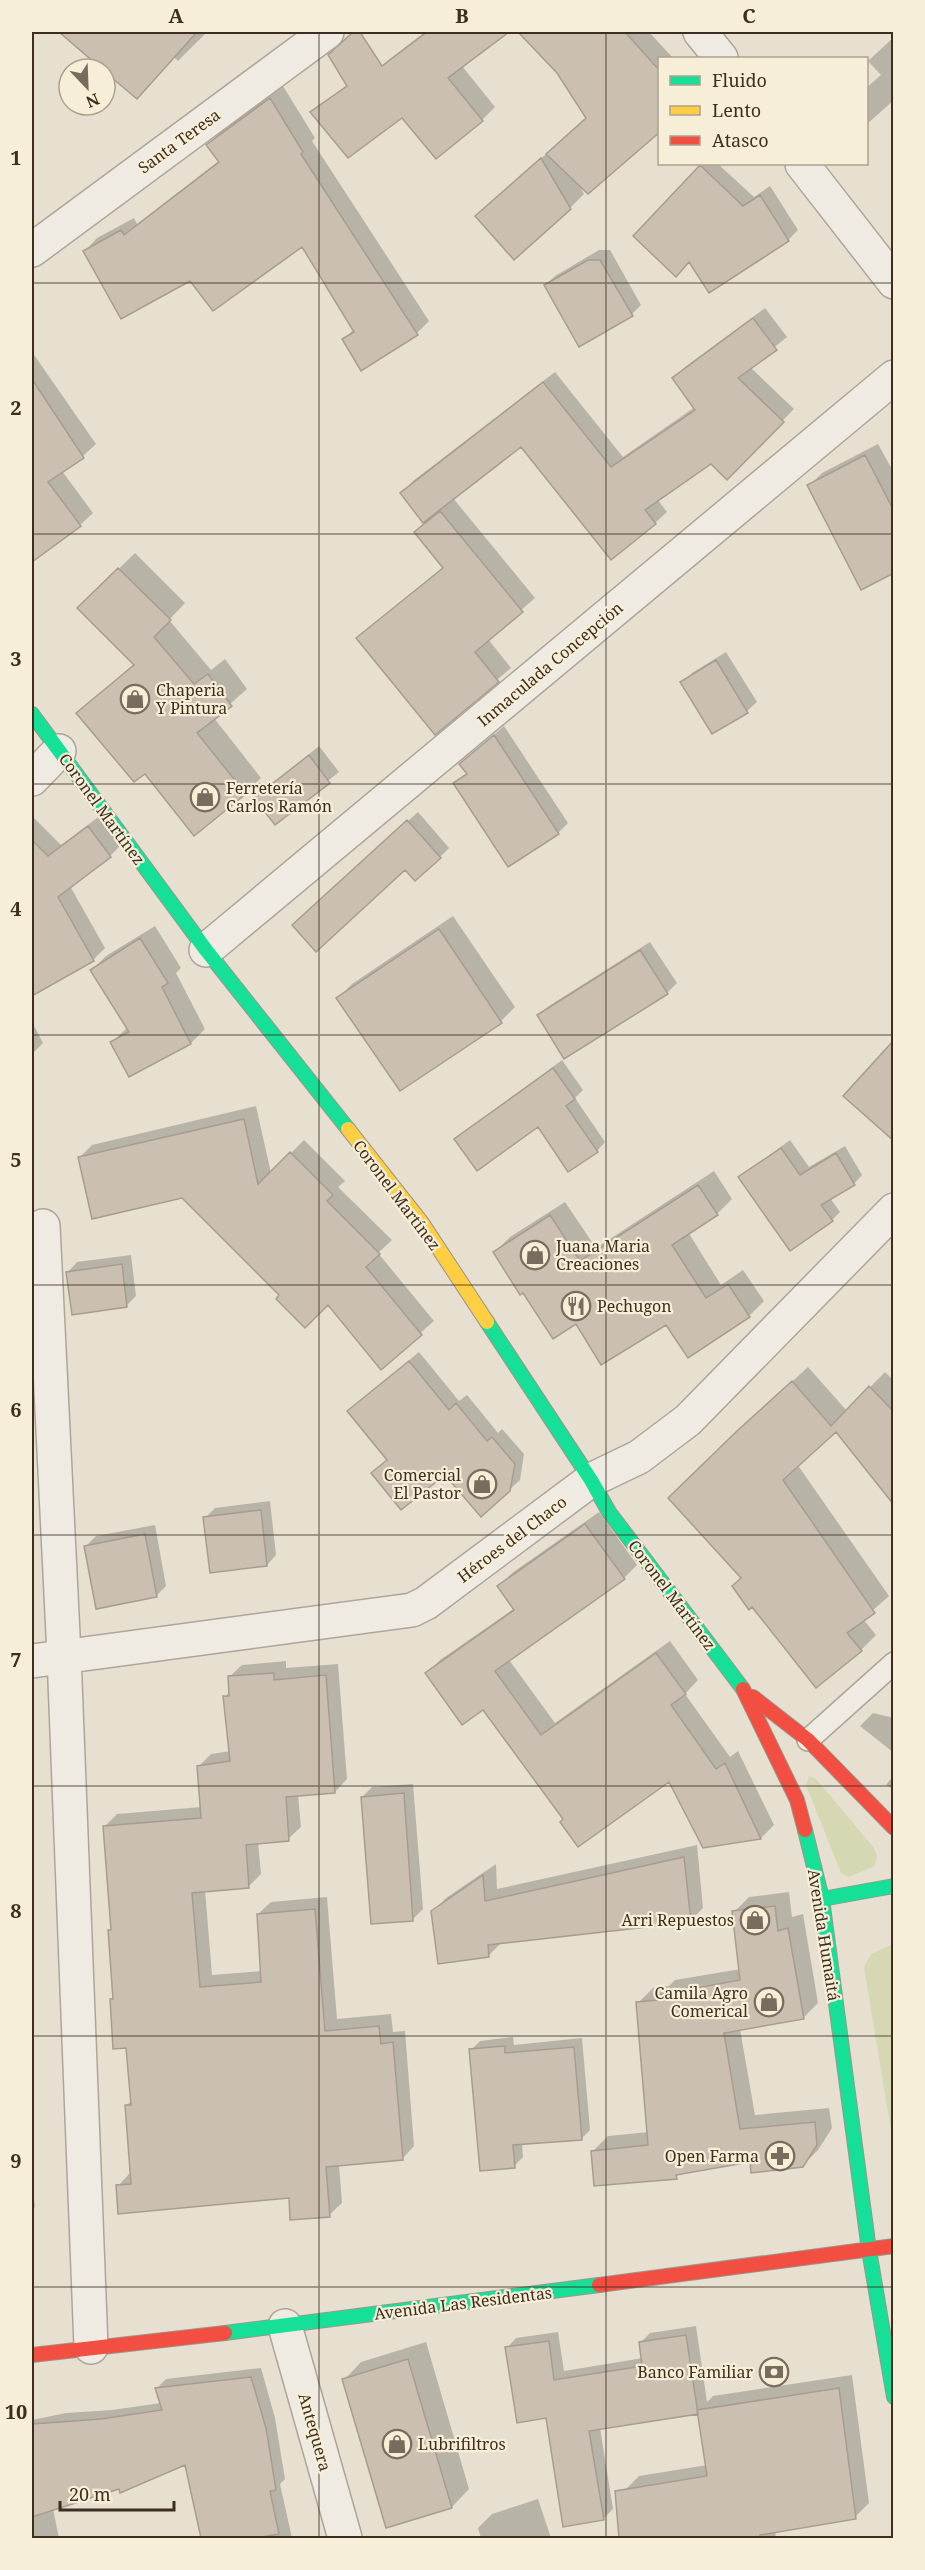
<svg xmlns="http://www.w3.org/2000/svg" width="925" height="2570" font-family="'Noto Serif',serif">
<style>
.green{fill:#d6d7b3}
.shadow{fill:#0003}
.building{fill:#cbbfb2;stroke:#a89c90;stroke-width:1.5}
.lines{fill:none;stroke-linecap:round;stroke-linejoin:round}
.lane-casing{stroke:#ada599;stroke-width:24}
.street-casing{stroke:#ada599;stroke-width:36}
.fast-casing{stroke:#9c958a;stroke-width:16}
.slow-casing{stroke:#9c958a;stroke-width:16}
.jam-casing{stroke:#9c958a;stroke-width:16}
.lane{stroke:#efebe3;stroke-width:21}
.street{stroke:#efebe3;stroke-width:33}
.fast{stroke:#16e098;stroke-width:14}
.slow{stroke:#ffcf43;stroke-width:14}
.jam{stroke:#f24e42;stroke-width:14}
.grid{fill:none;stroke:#3d2e20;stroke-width:1.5;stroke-opacity:0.55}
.labels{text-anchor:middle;stroke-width:4.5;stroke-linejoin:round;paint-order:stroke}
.street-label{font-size:16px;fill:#3d2e20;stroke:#f7eed8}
.poi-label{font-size:16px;fill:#3d2e20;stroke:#f7eed8;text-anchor:start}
.neatline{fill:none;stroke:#3d2e20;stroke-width:2}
.grid-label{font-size:20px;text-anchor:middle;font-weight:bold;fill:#3d2e20}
</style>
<rect width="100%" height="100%" fill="#e7e0d1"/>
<path class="green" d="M 809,1776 L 816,1779 L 874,1848 L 877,1856 L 875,1866 L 849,1877 L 841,1873 L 806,1785 Z
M 893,1944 L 894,1944 L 893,2143 L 864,1967 L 871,1954 Z"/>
<path class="shadow" d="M 61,32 L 207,32 L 178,61 L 174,57 L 105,70 Z
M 425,32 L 507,32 L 462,66 L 495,107 L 482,120 L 374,74 L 387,61 Z
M 520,32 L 649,32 L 673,58 L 660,58 L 660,130 L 579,184 L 584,194 L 570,208 L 492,202 L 588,117 L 558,73 Z
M 894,37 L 894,100 L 866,125 L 866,88 L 881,75 L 868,61 Z
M 348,84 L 384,127 L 312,113 Z
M 283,86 L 315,138 L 312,141 L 429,321 L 417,333 L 343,340 L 354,329 L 302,245 L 191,279 L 85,251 L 97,238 L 134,218 L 137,224 L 220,160 L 208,145 L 220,132 Z
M 704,164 L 718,164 L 754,197 L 770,186 L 798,230 L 788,240 L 690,260 L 635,236 Z
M 599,250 L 610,250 L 641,305 L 632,314 L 545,286 L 555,276 Z
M 765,308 L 787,337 L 750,367 L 794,409 L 727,478 L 711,463 L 657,499 L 667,512 L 655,523 L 522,445 L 453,498 L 535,598 L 488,639 L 511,668 L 435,733 L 358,639 L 444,566 L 416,532 L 425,522 L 402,493 L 413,481 L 555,372 L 623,457 L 695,407 L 674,378 L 685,367 Z
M 32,352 L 96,444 L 83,456 L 62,471 L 93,513 L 80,525 L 32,560 Z
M 878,444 L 894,473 L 894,572 L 809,486 L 822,473 Z
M 135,553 L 185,603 L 169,620 L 211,670 L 225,659 L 247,689 L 214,718 L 261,778 L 245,793 L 145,772 L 78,713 L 135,663 L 79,608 Z
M 726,652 L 757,702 L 747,711 L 712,732 L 682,683 L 692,673 Z
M 504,726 L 568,823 L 558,833 L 455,784 L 468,772 L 461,764 Z
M 319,746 L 339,772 L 276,823 L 256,798 Z
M 418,812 L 449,848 L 440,857 L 405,868 L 304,915 Z
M 101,815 L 122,844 L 110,856 L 70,886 L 105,948 L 93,960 L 32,994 L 32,816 L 61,845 Z
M 453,916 L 515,1007 L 501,1021 L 400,1089 L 338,998 L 352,984 Z
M 155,926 L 181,968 L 176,973 L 205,1029 L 191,1043 L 112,1042 L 128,1027 L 92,970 L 106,956 Z
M 650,942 L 677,983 L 667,993 L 539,1015 L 549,1006 Z
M 32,1022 L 43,1043 L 32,1054 Z
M 562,1060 L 583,1090 L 575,1098 L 605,1142 L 597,1151 L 538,1125 L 456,1139 Z
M 256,1106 L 271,1173 L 304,1140 L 345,1181 L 338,1187 L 392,1240 L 378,1253 L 434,1321 L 381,1367 L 328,1303 L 282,1295 L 183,1197 L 79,1158 L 92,1145 Z
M 790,1140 L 809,1167 L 845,1146 L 862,1175 L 854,1184 L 830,1198 L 840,1212 L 832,1220 L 740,1177 Z
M 714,1171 L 732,1199 L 717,1214 L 688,1232 L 721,1285 L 743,1270 L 764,1301 L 749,1316 L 666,1323 L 576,1322 L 524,1291 L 495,1252 L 510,1237 L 565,1202 L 596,1248 Z
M 131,1255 L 136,1296 L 127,1305 L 68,1272 L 77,1262 Z
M 419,1352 L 459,1401 L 467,1395 L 498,1433 L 502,1429 L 524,1454 L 520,1480 L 509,1490 L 445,1473 L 373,1473 L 388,1459 L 359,1402 Z
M 808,1367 L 847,1411 L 885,1372 L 894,1381 L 894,1503 L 836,1430 L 797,1464 L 889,1596 L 863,1619 L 876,1635 L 861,1650 L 742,1577 L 670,1498 L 755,1415 Z
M 270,1501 L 276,1555 L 267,1565 L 205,1518 L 215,1508 Z
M 599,1512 L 637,1565 L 624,1578 L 509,1660 L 555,1723 L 670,1641 L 698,1680 L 685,1694 L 730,1757 L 738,1751 L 774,1825 L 761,1838 L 704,1846 L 670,1780 L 565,1818 L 484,1707 L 427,1673 L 440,1660 L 515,1608 L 499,1586 L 512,1573 Z
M 155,1525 L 166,1586 L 156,1596 L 86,1546 L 96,1536 Z
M 286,1661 L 286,1668 L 338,1664 L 347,1779 L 335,1792 L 298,1795 L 301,1827 L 288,1839 L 258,1842 L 261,1874 L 248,1887 L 205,1890 L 212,1975 L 262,1971 L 258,1914 L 271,1902 L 327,1897 L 337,2019 L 391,2014 L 393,2032 L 405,2031 L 414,2146 L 402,2159 L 339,2165 L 342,2203 L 329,2215 L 290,2197 L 118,2186 L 130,2173 L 126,2106 L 132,2100 L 128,2046 L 111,1999 L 114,1996 L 109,1931 L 112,1928 L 104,1827 L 117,1814 L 201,1807 L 198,1767 L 211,1754 L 231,1751 L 225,1697 L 230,1691 L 229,1677 L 242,1665 Z
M 873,1713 L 894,1718 L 894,1753 L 860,1726 Z
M 894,1775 L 894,1789 L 886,1785 Z
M 413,1784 L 423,1909 L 413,1919 L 362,1797 L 372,1787 Z
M 697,1845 L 703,1908 L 690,1921 L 502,1942 L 488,1956 L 433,1912 L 446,1898 L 496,1864 L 497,1889 Z
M 789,1892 L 792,1917 L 803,1914 L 818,2003 L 803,2018 L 740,2029 L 755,2115 L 829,2108 L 832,2128 L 818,2150 L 802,2166 L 751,2161 L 681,2172 L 676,2177 L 593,2151 L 608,2136 L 649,2132 L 638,2003 L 653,1988 L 669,1986 L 675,1980 L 741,1969 L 734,1912 L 749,1897 Z
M 513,2037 L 514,2045 L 582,2038 L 590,2130 L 581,2139 L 522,2143 L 523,2157 L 514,2166 L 471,2050 L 480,2041 Z
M 32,2180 L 35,2207 L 32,2210 Z
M 696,2326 L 707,2402 L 713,2396 L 852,2375 L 869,2503 L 855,2517 L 775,2531 L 776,2538 L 711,2538 L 707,2516 L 625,2490 L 639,2476 L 707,2465 L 699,2411 L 600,2428 L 613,2509 L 603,2519 L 507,2348 L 516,2338 L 558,2332 L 564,2371 L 643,2358 L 641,2342 L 650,2333 Z
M 426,2342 L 469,2489 L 452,2507 L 344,2380 L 361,2362 Z
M 261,2368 L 275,2418 L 285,2479 L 280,2484 L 292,2538 L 202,2538 L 186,2463 L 53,2509 L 59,2538 L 32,2538 L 32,2420 L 66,2413 L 112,2410 L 161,2403 L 157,2388 L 166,2379 Z
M 538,2499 L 551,2538 L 481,2538 L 478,2528 L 492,2514 Z"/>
<path class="building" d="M 59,32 L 197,32 L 137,99 L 105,72 L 105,69 L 102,69 Z
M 353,32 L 360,32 L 382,66 L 427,32 L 509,32 L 448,78 L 483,121 L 436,159 L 402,118 L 348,158 L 310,112 L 347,86 L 328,55 Z
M 518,32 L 625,32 L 660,71 L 660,132 L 588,194 L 546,154 L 586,118 L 557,73 Z
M 270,98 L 303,152 L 301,154 L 418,335 L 361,371 L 342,339 L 354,332 L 302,247 L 213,311 L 190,281 L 121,319 L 83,251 L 121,230 L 124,235 L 219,162 L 206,145 Z
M 541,158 L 571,209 L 514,260 L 475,216 Z
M 700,165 L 743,206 L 760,195 L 789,241 L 709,293 L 689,262 L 676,277 L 633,236 Z
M 588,260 L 600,260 L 633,316 L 579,347 L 544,285 Z
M 753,318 L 777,350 L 738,378 L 784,422 L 727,480 L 711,464 L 645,510 L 656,524 L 611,560 L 521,447 L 423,523 L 400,493 L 543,382 L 611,467 L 695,410 L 672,378 Z
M 32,379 L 84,458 L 48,482 L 81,526 L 32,562 Z
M 865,455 L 894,511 L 894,573 L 861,590 L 807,485 Z
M 440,511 L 523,612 L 475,652 L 499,682 L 435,735 L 356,638 L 443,568 L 414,532 Z
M 118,568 L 171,620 L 154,637 L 194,684 L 208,674 L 232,706 L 197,733 L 246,794 L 194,836 L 145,774 L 134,782 L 76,713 L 134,665 L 77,608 Z
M 716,660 L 748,713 L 712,734 L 680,682 Z
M 494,735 L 559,834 L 508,867 L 453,783 L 467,774 L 459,764 Z
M 309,755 L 330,783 L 275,825 L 254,798 Z
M 407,820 L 441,858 L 415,881 L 405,870 L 316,952 L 292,925 Z
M 88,826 L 111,857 L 58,897 L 94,961 L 32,996 L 32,840 L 48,856 Z
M 439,929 L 502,1023 L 400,1091 L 336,998 Z
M 140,938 L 168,983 L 162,987 L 191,1044 L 129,1077 L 110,1042 L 129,1032 L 90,970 Z
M 640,950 L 668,994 L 564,1059 L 537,1015 Z
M 894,1040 L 894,1141 L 843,1096 Z
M 553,1068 L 575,1099 L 566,1106 L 598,1152 L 568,1172 L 538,1127 L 477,1171 L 454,1139 Z
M 244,1119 L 258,1184 L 290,1152 L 333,1195 L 327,1201 L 380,1254 L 366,1267 L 422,1335 L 381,1370 L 328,1305 L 305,1328 L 276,1299 L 279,1295 L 182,1198 L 92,1219 L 78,1157 Z
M 781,1148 L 800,1175 L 836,1153 L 855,1185 L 821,1205 L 833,1221 L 790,1251 L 738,1177 Z
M 698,1185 L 718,1215 L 672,1245 L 706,1298 L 728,1284 L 750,1317 L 688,1358 L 666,1325 L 601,1365 L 576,1324 L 553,1339 L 523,1293 L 520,1295 L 493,1252 L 550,1215 L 580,1261 Z
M 122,1264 L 127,1307 L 72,1315 L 66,1272 Z
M 409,1361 L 449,1410 L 456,1403 L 487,1441 L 492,1437 L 515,1464 L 510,1491 L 481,1517 L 445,1475 L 401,1510 L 371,1473 L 387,1460 L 347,1411 Z
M 792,1381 L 831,1426 L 869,1386 L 894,1412 L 894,1505 L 836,1432 L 783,1480 L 875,1613 L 847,1633 L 862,1651 L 816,1688 L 752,1607 L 749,1610 L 732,1586 L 741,1578 L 668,1498 L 738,1430 Z
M 261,1510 L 267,1566 L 210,1573 L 203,1517 Z
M 585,1524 L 625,1579 L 495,1671 L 541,1735 L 656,1653 L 686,1694 L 671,1705 L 716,1769 L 725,1763 L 761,1839 L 703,1848 L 669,1782 L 578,1847 L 560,1822 L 563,1819 L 483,1710 L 462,1725 L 425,1673 L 514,1610 L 497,1586 Z
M 145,1534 L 157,1597 L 96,1609 L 84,1546 Z
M 274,1673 L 274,1680 L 326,1675 L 335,1793 L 286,1797 L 289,1841 L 246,1845 L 249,1888 L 192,1893 L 200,1987 L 261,1982 L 257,1914 L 315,1909 L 325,2031 L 379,2026 L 381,2044 L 393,2042 L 403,2160 L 326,2167 L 330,2217 L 290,2220 L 289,2198 L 118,2214 L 116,2185 L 131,2184 L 125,2105 L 131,2105 L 126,2048 L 113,2049 L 110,1999 L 113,1999 L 108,1930 L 111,1930 L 103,1826 L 201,1818 L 197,1766 L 230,1761 L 223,1696 L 229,1696 L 228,1676 Z
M 404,1793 L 413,1921 L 371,1924 L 361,1797 Z
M 684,1857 L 691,1922 L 488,1945 L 489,1957 L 438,1964 L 431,1911 L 483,1875 L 485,1901 Z
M 775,1906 L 778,1931 L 788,1928 L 804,2019 L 724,2033 L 740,2129 L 815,2122 L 817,2145 L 803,2167 L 751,2173 L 750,2162 L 676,2175 L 677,2179 L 594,2186 L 591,2151 L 648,2145 L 636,2002 L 659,2000 L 659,1995 L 740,1980 L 732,1911 Z
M 505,2046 L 505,2053 L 574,2047 L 582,2140 L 513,2145 L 515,2168 L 480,2171 L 469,2049 Z
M 686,2335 L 698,2414 L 589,2431 L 604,2520 L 563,2527 L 546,2418 L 517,2423 L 505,2347 L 549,2341 L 554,2380 L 642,2366 L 639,2342 Z
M 408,2359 L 452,2508 L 386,2528 L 342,2379 Z
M 251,2377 L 266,2428 L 276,2490 L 270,2491 L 279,2534 L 257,2538 L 201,2538 L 185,2465 L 120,2493 L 119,2489 L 32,2517 L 32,2424 L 101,2419 L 162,2410 L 155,2388 Z
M 839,2388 L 856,2519 L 760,2535 L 761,2538 L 619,2538 L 615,2491 L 707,2476 L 697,2410 Z"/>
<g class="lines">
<g class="lane-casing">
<path id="lane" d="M 808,1740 L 894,1663"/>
</g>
<g class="street-casing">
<path id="street" d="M 700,32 L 721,58
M 802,164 L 894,282
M 32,250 L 327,32
M 32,779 L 59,751
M 206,950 L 894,377
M 43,1226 L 64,1655 L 91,2347
M 32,1661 L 412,1610 L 426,1603 L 591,1480 L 639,1457 L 688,1420 L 894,1210
M 285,2326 L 345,2538"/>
</g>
<g class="fast-casing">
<path id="fast" d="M 32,714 L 206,950 L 348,1129
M 487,1322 L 591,1480 L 609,1512 L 743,1689
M 805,1830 L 822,1899 L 869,2250 L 894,2397
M 822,1899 L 894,1886
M 225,2333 L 599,2285"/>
</g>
<g class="slow-casing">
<path id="slow" d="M 348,1129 L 422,1223 L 487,1322"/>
</g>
<g class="jam-casing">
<path id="jam" d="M 743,1689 L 797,1800 L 805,1830
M 753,1697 L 808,1740 L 894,1828
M 599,2285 L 894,2246
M 32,2355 L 225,2333"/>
</g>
<use href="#lane" class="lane"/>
<use href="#street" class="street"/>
<use href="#fast" class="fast"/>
<use href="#slow" class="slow"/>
<use href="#jam" class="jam"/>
</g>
<path class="grid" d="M 319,32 L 319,2538M 606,32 L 606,2538M 32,283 L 894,283M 32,534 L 894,534M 32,784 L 894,784M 32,1035 L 894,1035M 32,1285 L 894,1285M 32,1535 L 894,1535M 32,1786 L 894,1786M 32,2036 L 894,2036M 32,2287 L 894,2287"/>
<defs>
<g id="shop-ring" transform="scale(1.5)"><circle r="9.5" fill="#f7eed8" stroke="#786c5e" stroke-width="1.5"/><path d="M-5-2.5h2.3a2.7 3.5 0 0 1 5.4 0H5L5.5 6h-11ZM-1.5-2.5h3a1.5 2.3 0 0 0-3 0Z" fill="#786c5e"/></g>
<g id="restaurant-ring" transform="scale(1.5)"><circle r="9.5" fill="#f7eed8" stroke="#786c5e" stroke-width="1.5"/><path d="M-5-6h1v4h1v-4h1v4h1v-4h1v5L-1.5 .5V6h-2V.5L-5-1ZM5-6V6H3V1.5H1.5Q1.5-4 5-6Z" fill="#786c5e"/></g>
<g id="pharmacy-ring" transform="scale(1.5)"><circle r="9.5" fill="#f7eed8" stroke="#786c5e" stroke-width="1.5"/><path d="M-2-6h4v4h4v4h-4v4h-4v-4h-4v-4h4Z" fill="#786c5e"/></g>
<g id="bank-ring" transform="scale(1.5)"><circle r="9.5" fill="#f7eed8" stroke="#786c5e" stroke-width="1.5"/><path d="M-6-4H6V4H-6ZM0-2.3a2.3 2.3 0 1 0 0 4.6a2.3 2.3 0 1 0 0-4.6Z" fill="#786c5e"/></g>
</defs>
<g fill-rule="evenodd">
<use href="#shop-ring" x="135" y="699"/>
<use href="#shop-ring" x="205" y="797"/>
<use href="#shop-ring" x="535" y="1255"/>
<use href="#restaurant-ring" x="576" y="1306"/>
<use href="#shop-ring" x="482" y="1484"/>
<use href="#shop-ring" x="755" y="1920"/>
<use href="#shop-ring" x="769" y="2002"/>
<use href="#pharmacy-ring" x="780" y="2156"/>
<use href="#bank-ring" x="774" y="2372"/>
<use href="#shop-ring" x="397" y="2444"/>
</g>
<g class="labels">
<g class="street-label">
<text transform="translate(179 141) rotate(-36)" y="6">Santa Teresa</text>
<text transform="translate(550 664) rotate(-40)" y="6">Inmaculada Concepción</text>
<text transform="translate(102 809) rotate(54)" y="6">Coronel Martínez</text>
<text transform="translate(397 1195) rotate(53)" y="6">Coronel Martínez</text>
<text transform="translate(512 1539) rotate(-37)" y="6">Héroes del Chaco</text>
<text transform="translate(672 1595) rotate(53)" y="6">Coronel Martínez</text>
<text transform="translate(824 1935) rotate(81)" y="6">Avenida Humaitá</text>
<text transform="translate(463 2303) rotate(-7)" y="6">Avenida Las Residentas</text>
<text transform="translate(315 2432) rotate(74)" y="6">Antequera</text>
</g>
<g class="poi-label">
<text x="156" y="696">Chaperia<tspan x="156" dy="18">Y Pintura</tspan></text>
<text x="226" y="794">Ferretería<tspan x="226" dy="18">Carlos Ramón</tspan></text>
<text x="556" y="1252">Juana Maria<tspan x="556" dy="18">Creaciones</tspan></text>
<text x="597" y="1312">Pechugon</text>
<text x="461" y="1481" text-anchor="end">Comercial<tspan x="461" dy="18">El Pastor</tspan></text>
<text x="734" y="1926" text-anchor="end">Arri Repuestos</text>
<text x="748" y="1999" text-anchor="end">Camila Agro<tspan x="748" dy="18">Comerical</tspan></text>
<text x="759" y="2162" text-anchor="end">Open Farma</text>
<text x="753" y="2378" text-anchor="end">Banco Familiar</text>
<text x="418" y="2450">Lubrifiltros</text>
</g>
</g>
<rect width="925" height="2570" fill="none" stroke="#f7eed8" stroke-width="66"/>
<rect x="658" y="57" width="210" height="108" fill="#f7eed8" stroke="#ada18e" stroke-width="1.5"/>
<rect x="670" y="76" width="30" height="9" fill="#16e098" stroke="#ada18e" stroke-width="1.5"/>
<text x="712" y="87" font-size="18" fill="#3d2e20">Fluido</text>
<rect x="670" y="106" width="30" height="9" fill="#ffcf43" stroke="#ada18e" stroke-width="1.5"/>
<text x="712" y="117" font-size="18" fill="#3d2e20">Lento</text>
<rect x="670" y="136" width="30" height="9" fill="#f24e42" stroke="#ada18e" stroke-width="1.5"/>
<text x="712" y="147" font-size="18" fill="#3d2e20">Atasco</text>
<g transform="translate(87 87) rotate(157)"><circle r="28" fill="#f7eed8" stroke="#ada18e" stroke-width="1.5"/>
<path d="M0-4.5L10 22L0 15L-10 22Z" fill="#786c5e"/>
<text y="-9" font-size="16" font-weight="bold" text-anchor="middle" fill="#3d2e20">N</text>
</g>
<path d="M60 2501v9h114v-9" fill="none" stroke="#3d2e20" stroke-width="3"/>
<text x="69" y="2501" font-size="18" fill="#3d2e20" stroke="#f7eed8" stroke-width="4.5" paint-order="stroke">20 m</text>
<rect x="33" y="33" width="859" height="2504" class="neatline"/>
<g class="grid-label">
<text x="176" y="23">A</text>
<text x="462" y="23">B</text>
<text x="749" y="23">C</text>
<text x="16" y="165">1</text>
<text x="16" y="415">2</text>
<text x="16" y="666">3</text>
<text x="16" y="916">4</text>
<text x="16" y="1167">5</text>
<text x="16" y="1417">6</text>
<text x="16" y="1667">7</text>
<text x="16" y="1918">8</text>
<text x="16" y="2168">9</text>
<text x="16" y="2419">10</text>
</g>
</svg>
